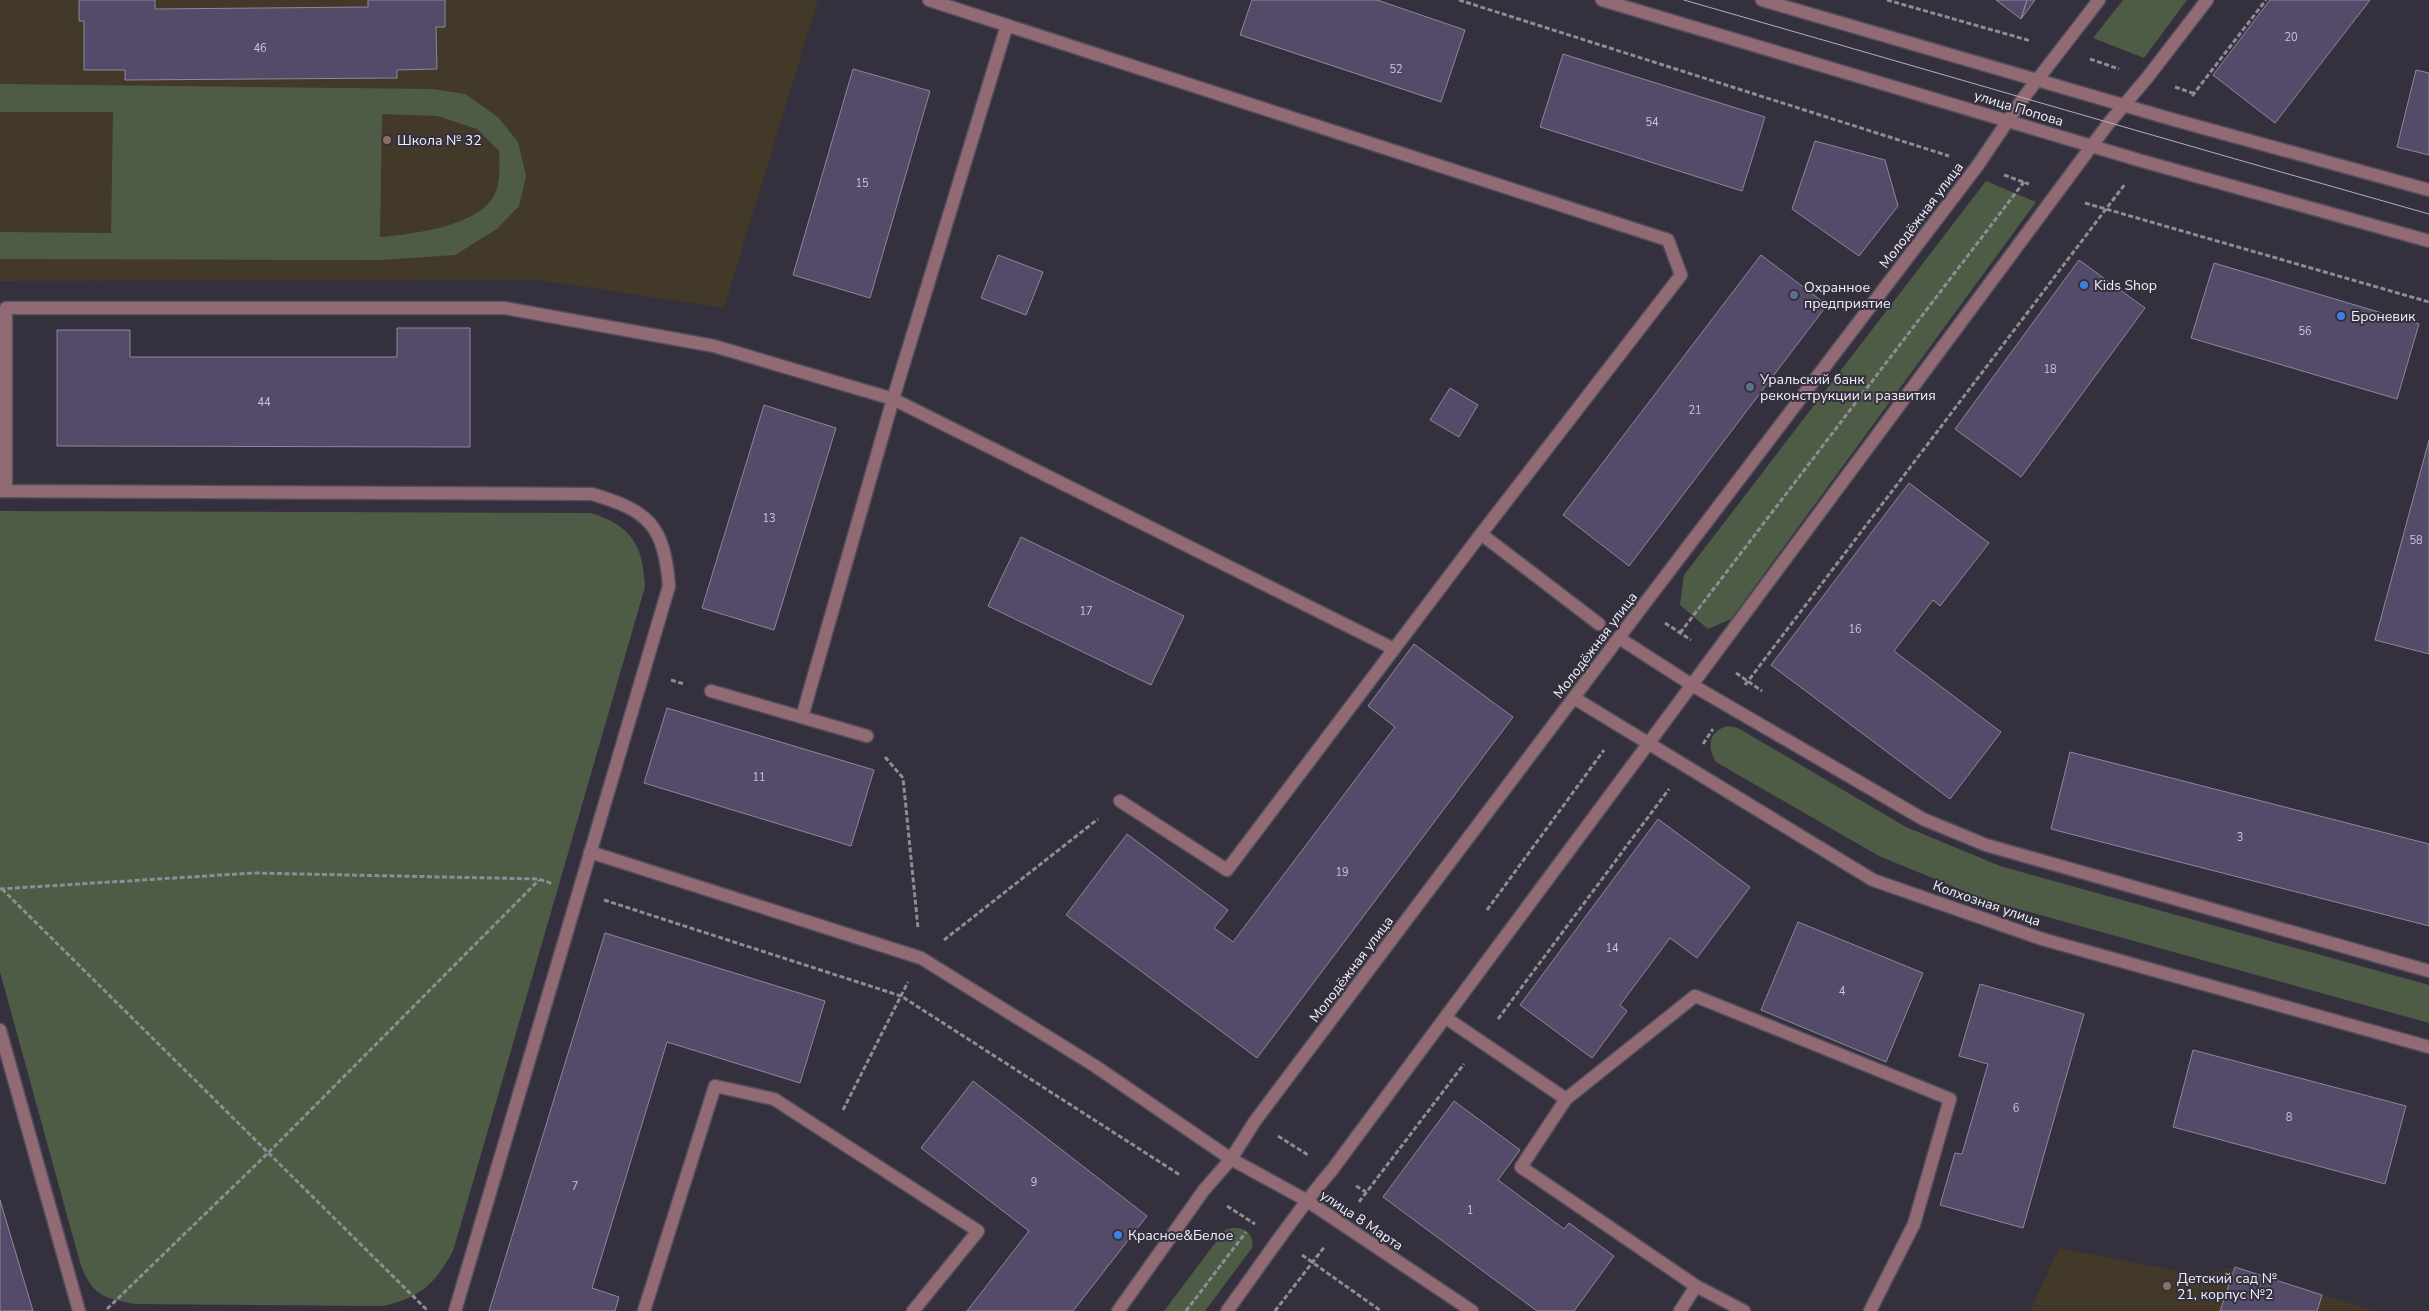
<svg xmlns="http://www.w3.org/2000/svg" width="2429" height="1311" font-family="'Nunito Sans',sans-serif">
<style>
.education{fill:#423928}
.green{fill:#4e5c46;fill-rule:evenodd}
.building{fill:#544a6a;stroke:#8d8899}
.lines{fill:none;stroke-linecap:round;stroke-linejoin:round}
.minor-casing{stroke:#524f5c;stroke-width:15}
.path{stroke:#8f8c97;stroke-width:3;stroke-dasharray:5 2.5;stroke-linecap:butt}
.minor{stroke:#916a74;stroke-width:12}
.tram{stroke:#b2afba;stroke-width:1}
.education-dot{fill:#8d6e63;stroke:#34303e;stroke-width:2}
.shop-dot{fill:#3f7fe0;stroke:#34303e;stroke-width:2}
.service-dot{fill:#5c6f8a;stroke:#34303e;stroke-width:2}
.labels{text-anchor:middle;stroke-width:4;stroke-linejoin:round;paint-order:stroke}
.number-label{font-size:11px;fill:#cac6d5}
.street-label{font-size:14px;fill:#f2f0f9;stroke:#34303e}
.poi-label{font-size:14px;fill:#f2f0f9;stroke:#34303e;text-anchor:start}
</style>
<rect width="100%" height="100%" fill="#34303e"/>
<path class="education" d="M 0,0 L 818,0 L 724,308 L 539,280 L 0,281 Z
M 2059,1248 L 2203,1276 L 2235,1267 L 2374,1311 L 2030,1311 Z"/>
<path class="green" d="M 2123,0 L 2187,0 L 2144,58 L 2093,38 Z
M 0,84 L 432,89 L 465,94 L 498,117 L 518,142 L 526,176 L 519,206 L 497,229 L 455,255 L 381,260 L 0,259 L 0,232 L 111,233 L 113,112 L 0,112 ZM 382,114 L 437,116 L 477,129 L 499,151 C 500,168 501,190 489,203 C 465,228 412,234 380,237 Z
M 1986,181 L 2036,202 L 1731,619 L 1708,629 L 1680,605 L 1684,575 Z
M 0,511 L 591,513 C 632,526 643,545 645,587 L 453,1251 C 434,1285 421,1297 383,1306 L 135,1304 C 104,1298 94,1297 81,1266 L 0,972 Z
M 1728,726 L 1738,728 L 1906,827 L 2000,866 L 2429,985 L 2429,1023 L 1986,900 L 1879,856 L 1716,762 C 1706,746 1709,731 1728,726 Z
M 1231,1228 C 1244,1226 1255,1234 1252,1248 L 1205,1311 L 1164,1311 L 1225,1230 Z"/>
<path class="building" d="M 79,0 L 155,0 L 155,9 L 368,7 L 368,0 L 445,0 L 445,27 L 436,27 L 437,69 L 397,70 L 397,78 L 125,80 L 125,70 L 84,70 L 84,21 L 79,21 Z
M 1252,0 L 1377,0 L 1465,30 L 1441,102 L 1240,35 Z
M 1996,0 L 2027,0 L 2021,19 Z
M 2027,0 L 2035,0 L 2021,19 Z
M 2270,0 L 2370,0 L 2275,123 L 2213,75 Z
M 1563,54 L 1765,117 L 1742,191 L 1540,127 Z
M 853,69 L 930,91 L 870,298 L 793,275 Z
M 2416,70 L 2429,73 L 2429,155 L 2397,147 Z
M 1815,141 L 1885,160 L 1898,206 L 1859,256 L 1792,209 Z
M 998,255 L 1043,272 L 1026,315 L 981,298 Z
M 1761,255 L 1827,305 L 1629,566 L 1563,515 Z
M 2079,260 L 2145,308 L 2021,477 L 1955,429 Z
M 2214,263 L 2419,324 L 2397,399 L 2191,338 Z
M 397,328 L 470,328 L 470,447 L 57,446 L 57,330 L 130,330 L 130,357 L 397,357 Z
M 1450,388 L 1478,405 L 1459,437 L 1430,420 Z
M 764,405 L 836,428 L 774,630 L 702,608 Z
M 2429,440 L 2429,654 L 2375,640 Z
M 1909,483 L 1989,543 L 1940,606 L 1933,600 L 1894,651 L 2001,732 L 1950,799 L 1771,665 Z
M 1021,537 L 1184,616 L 1151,685 L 988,606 Z
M 1414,644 L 1513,717 L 1257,1058 L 1066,915 L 1127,834 L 1228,910 L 1214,928 L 1233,942 L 1395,727 L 1368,706 Z
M 667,708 L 874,770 L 851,846 L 644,783 Z
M 2070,752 L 2429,844 L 2429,926 L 2051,829 Z
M 1658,819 L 1750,887 L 1697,958 L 1670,938 L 1620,1005 L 1627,1011 L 1592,1058 L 1520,1005 Z
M 1798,922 L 1923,973 L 1886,1062 L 1761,1010 Z
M 605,933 L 825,1001 L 800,1083 L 667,1042 L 592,1288 L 619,1297 L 615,1311 L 489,1311 Z
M 1980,984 L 2084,1014 L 2023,1228 L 1940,1205 L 1955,1153 L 1962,1154 L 1988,1064 L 1959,1056 Z
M 2193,1050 L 2406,1106 L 2385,1184 L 2173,1127 Z
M 973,1081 L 1147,1216 L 1073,1311 L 967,1311 L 1029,1231 L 921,1148 Z
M 1454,1101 L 1520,1150 L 1498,1180 L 1564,1229 L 1569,1223 L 1614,1256 L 1574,1311 L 1537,1311 L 1383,1197 Z
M 0,1200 L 33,1311 L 0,1311 Z
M 2235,1267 L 2322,1295 L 2317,1311 L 2220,1311 Z"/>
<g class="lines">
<g class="minor-casing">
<path id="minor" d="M 929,0 L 1668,240 L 1681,275 L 1481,534 L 1227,870 L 1120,801
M 1602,0 L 2142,161 L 2429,241
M 1762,0 L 2171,119 L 2429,190
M 0,491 L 592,494 C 649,511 664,525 669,586 L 455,1311
M 6,491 L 6,308 L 505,308 L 714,346 L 893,399 L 1394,649
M 1481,534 L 1599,624
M 1619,638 L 1692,685 L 1923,819 L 1986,845 L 2429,971
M 711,691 L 867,736
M 1574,698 L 1873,880 L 2042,939 L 2429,1047
M 802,717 L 893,399 L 1007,25
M 590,852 L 921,958 L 1095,1066 L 1231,1159 L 1306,1200 L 1472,1311
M 1446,1018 L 1566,1099
M 0,1030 L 79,1311
M 644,1311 L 715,1086 L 774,1099 L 978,1231 L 913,1311
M 1118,1311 L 1204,1190 L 1231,1159 L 1255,1121 L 1642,607 L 1978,165 L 2024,97 L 2099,0
M 1227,1311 C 1262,1264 1294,1214 1332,1170 L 2108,124 L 2147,78 L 2207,0
M 1680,1311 L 1696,1286
M 1744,1311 L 1696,1286 L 1521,1167 L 1566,1099 L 1695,996 L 1950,1099 L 1914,1224 L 1870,1311"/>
</g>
<path class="path" d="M 1459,0 L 1949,156
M 1887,0 L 2031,41
M 2090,59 L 2119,69
M 2175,87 L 2195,94
M 2192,96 L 2266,0
M 2004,175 L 2029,184
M 2085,203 L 2429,302
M 1665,623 L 1691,640
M 1680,633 L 2024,182
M 1736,673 L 1762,691
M 671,680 L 684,684
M 1745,685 L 2125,184
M 1703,744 L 1713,729
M 885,757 L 903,778 L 918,928
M 0,889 L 254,873 L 539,879 L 553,884
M 2,889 L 427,1310
M 604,900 L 901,996 L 1180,1175
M 1487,910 L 1604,750
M 944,940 L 1098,819
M 1498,1019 L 1669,789
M 843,1110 L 908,982
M 1278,1136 L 1308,1155
M 1356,1186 L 1366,1192
M 1359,1202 L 1464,1064
M 1227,1206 L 1255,1224
M 1302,1255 L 1381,1311
M 107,1309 L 269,1152 L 539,880
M 1186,1311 L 1246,1232
M 1275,1311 L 1325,1246"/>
<use href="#minor" class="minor"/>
<path class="tram" d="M 1684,0 C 1932,71 2180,144 2429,214"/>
</g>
<g class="education-dot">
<circle cx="387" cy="140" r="5"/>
<circle cx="2167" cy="1286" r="5"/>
</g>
<g class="shop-dot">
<circle cx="2084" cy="285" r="5"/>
<circle cx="2341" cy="316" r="5"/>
<circle cx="1118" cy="1235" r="5"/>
</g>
<g class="service-dot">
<circle cx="1794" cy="295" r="5"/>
<circle cx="1750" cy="387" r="5"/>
</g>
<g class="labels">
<g class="number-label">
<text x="2291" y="41">20</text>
<text x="260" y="52">46</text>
<text x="1396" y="73">52</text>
<text x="1652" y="126">54</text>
<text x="862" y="187">15</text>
<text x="2305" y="335">56</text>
<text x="2050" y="373">18</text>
<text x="264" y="406">44</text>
<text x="1695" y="414">21</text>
<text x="769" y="522">13</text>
<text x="2416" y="544">58</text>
<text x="1086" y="615">17</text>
<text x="1855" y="633">16</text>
<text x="759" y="781">11</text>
<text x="2240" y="841">3</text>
<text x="1342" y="876">19</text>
<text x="1612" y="952">14</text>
<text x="1842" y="995">4</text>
<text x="2016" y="1112">6</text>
<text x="2289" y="1121">8</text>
<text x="1034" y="1186">9</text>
<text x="575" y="1190">7</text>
<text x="1470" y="1214">1</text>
</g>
<g class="street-label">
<text transform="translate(2019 108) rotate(17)" y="5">улица Попова</text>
<text transform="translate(1921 215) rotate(-53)" y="5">Молодёжная улица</text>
<text transform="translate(1595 645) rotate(-53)" y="5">Молодёжная улица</text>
<text transform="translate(1987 903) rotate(19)" y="5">Колхозная улица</text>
<text transform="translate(1351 969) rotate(-53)" y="5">Молодёжная улица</text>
<text transform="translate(1362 1220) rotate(34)" y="5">улица 8 Марта</text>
</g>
<g class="poi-label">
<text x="397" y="145">Школа № 32</text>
<text x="2094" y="290">Kids Shop</text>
<text x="1804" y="292">Охранное<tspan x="1804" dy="16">предприятие</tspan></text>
<text x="2351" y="321">Броневик</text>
<text x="1760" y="384">Уральский банк<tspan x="1760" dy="16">реконструкции и развития</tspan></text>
<text x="1128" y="1240">Красное&amp;Белое</text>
<text x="2177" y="1283">Детский сад №<tspan x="2177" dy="16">21, корпус №2</tspan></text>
</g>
</g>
</svg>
